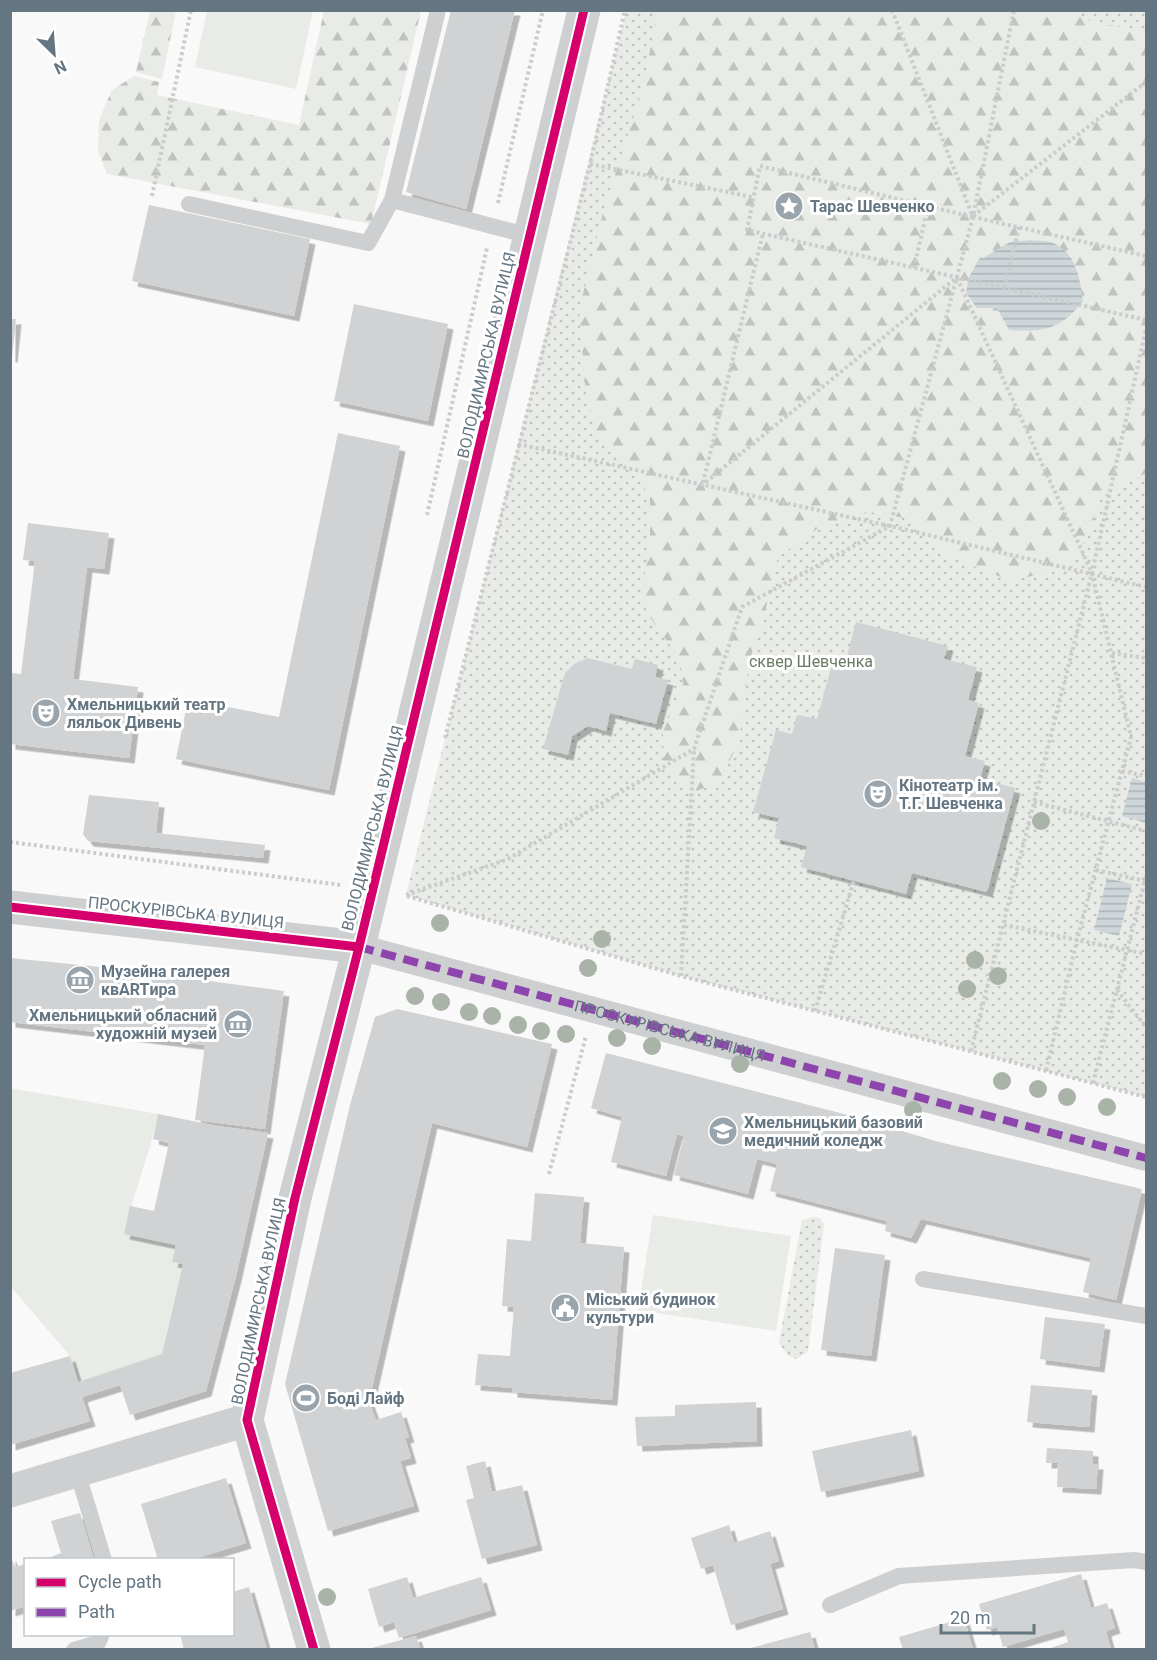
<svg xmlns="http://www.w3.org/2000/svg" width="1157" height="1660" font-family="Roboto,sans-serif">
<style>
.grass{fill:url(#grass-dots)}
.forest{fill:url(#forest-firs)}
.pitch{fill:#e8ebe6}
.water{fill:url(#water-rules)}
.building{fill:#d0d2d3;filter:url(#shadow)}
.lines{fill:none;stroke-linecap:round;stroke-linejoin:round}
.path{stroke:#cbcccd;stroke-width:4;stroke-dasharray:3 3;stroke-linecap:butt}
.service{stroke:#cecfd0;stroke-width:16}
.pedestrian{stroke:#cecfd0;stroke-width:26}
.minor{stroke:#cecfd0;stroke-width:33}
.tertiary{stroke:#cecfd0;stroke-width:33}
.quiet{stroke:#8e44ad;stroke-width:8;stroke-dasharray:15 8;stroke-linecap:butt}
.cycleway-casing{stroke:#fff;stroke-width:13}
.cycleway{stroke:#d6006c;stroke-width:9}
.tree{fill:#a9b3a7}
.labels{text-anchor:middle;stroke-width:6;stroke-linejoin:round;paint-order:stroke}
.poi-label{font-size:16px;font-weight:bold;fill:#657683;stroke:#fff;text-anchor:start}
.street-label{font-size:16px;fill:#657683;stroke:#fff}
.park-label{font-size:16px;fill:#687a64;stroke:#fff}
</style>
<defs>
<pattern id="grass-dots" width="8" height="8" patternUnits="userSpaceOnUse" patternTransform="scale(1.5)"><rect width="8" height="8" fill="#e8ebe6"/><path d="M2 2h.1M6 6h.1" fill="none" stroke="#c0c3c0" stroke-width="1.8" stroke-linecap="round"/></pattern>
<pattern id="forest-firs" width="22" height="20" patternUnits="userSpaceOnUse" patternTransform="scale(1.5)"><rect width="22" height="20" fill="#e8ebe6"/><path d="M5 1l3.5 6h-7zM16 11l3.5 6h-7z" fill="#c0c3c0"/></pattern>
<pattern id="water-rules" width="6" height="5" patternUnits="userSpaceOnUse" patternTransform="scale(1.5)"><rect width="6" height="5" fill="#ced6d9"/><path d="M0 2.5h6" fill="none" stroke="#abb2b5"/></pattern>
<filter id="shadow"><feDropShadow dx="5.5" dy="5.5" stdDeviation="0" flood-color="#0004"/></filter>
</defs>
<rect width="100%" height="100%" fill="#f9f9f9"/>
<path class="grass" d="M 626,11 L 1146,11 L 1146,1097 L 681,976 L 406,895 Z
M 814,1217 L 820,1218 L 824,1224 L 808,1352 L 796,1359 L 788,1356 L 779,1343 L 802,1220 Z"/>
<path class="forest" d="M 1070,10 L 1092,22 L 1146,31 L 1146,473 L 1098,499 L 1091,530 L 1070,567 L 1011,581 L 948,556 L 905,518 L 869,512 L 817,529 L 778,557 L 765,612 L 749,662 L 739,742 L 719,782 L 691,793 L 664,766 L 663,732 L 683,684 L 680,659 L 647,613 L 642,592 L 650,543 L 650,497 L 628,463 L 596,431 L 586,395 L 579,310 L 603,213 L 642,90 L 658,11 Z
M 150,11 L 176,11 L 162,79 L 136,72 Z
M 324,11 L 421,11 L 371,224 L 107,174 L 98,151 L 99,120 L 112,90 L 134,76 L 159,82 L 157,95 L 299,125 Z"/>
<path class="pitch" d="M 207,11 L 313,11 L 296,89 L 195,67 Z
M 10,1088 L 158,1114 C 150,1155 133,1193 124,1233 L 176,1245 L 172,1262 L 183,1264 L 162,1354 L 78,1382 L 70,1356 L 11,1287 Z
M 653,1215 L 791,1236 L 776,1331 L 638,1310 Z"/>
<path class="water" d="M 1031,240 C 1037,241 1045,240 1050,242 C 1076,250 1080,279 1083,301 C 1060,330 1045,332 1009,330 L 997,308 L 977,308 L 966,293 L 969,277 L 978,261 L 1010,242 Z
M 1132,778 L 1146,782 L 1146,823 L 1122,816 Z
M 1107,878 L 1132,884 L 1119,936 L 1094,930 Z"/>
<path class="building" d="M 451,10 L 515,10 L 466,209 L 406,192 Z
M 149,205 L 310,239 L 294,316 L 132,281 Z
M 354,304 L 448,324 L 428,421 L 334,401 Z
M 10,319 L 16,319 L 12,357 L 10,357 Z
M 338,433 L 400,446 L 329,790 L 176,759 L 188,699 L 279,717 Z
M 28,523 L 109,533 L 104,569 L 87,567 L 73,679 L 138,687 L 129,758 L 10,744 L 10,673 L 21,674 L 35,561 L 23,560 Z
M 856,622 L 948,646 L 944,659 L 977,667 L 968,700 L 979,703 L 965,756 L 985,761 L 980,779 L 1015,788 L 987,892 L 912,873 L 906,894 L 801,867 L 807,846 L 774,838 L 779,818 L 753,812 L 776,730 L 792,734 L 797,715 L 817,719 L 831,668 L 843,671 Z
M 588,658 L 632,669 L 635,659 L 658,665 L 655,677 L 668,680 L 656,724 L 610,713 L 606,731 L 588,726 L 572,736 L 568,755 L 543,749 L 565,673 L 574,664 Z
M 89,795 L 159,802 L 156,833 L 265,845 L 263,858 L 88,841 L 83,834 Z
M 10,958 L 111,968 L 284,991 L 265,1129 L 195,1120 L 205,1045 L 10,1022 Z
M 397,1009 L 552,1044 L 527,1147 L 432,1123 L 369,1401 L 376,1420 L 401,1412 L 409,1437 L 405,1438 L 411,1458 L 400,1461 L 414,1506 L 328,1531 L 285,1384 L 350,1105 L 375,1017 Z
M 606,1053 L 848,1115 L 939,1142 L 1142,1189 L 1116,1300 L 1083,1292 L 1091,1258 L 921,1219 L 911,1238 L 885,1231 L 887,1221 L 770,1191 L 777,1164 L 757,1159 L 748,1194 L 674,1175 L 684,1136 L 677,1134 L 666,1176 L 611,1162 L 622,1117 L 591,1108 Z
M 158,1114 L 217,1126 L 268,1133 L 236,1276 L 206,1391 L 130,1415 L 120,1385 L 82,1397 L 90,1421 L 10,1445 L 10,1373 L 70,1356 L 78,1382 L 162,1354 L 183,1264 L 172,1262 L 176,1245 L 124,1234 L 130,1206 L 154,1211 L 169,1143 L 153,1139 Z
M 535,1193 L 584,1197 L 580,1243 L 624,1247 L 612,1400 L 512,1392 L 512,1388 L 475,1385 L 478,1354 L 510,1356 L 514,1307 L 502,1306 L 507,1239 L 531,1241 Z
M 835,1248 L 885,1255 L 871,1356 L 821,1350 Z
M 1045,1317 L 1105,1324 L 1099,1367 L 1040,1359 Z
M 1031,1385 L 1092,1390 L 1089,1427 L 1027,1422 Z
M 756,1402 L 757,1441 L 637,1446 L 635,1417 L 675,1416 L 675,1405 Z
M 911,1430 L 919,1471 L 821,1492 L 812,1451 Z
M 1047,1448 L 1093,1451 L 1093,1464 L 1098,1464 L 1096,1489 L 1057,1487 L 1058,1463 L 1046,1463 Z
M 485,1461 L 492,1492 L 522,1485 L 537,1545 L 482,1559 L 466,1500 L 474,1498 L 466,1466 Z
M 226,1478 L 246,1543 L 191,1560 L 158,1560 L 141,1504 Z
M 80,1513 L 94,1560 L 43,1560 L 61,1553 L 51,1521 Z
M 729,1525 L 734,1543 L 770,1531 L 779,1561 L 770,1564 L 783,1609 L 731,1625 L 713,1565 L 701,1569 L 691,1538 Z
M 10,1555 L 15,1567 L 26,1564 L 26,1606 L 10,1611 Z
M 1081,1574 L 1091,1608 L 1107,1603 L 1115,1628 L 1106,1631 L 1111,1650 L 1045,1650 L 1068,1642 L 1064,1629 L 1003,1647 L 997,1627 L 987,1630 L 979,1604 Z
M 407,1577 L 413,1598 L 481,1577 L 491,1610 L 399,1638 L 394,1622 L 379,1627 L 368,1589 Z
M 249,1587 L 267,1650 L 184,1650 L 180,1634 L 232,1634 L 232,1592 Z
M 964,1618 L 973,1650 L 903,1650 L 899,1637 Z
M 810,1632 L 815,1650 L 747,1650 L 747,1649 Z
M 416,1636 L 421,1650 L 368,1650 L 368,1649 Z"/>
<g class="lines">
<path class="path" d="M 892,10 L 973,217 L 1146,256
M 590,164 L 752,197
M 152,196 L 191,10
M 498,203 L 543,10
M 973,216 L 1146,82
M 973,217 L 760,166 L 747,230 L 1146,320
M 914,268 L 928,206
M 957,278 L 1092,573 L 1131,737 L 1077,940 L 1046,1071
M 1004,288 L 1019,227
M 518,444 L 890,526 L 1146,587
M 703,483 L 763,233
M 701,486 L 956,278
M 427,515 L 487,248
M 1112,653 L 1146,658
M 445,738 L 590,164 L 625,10
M 1122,771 L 1146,776
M 1034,802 L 1146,831
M 10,842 L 341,885
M 1096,870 L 1145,881
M 406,895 L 508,859 L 694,749 L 742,607 L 890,526 L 973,217 L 1014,10
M 407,896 L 681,976 L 1146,1097
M 1004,925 L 1146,954
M 681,976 L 694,750
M 1117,990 L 1146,1027
M 815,1011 L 854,880
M 971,1051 L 1092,573 L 1146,329
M 1093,1083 L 1146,876
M 549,1174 L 586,1036"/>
<path class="service" d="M 438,10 L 392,200 L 530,236
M 189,204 L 368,243 L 392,200
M 923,1279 L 1146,1316
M 77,1471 L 104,1560
M 830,1605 L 899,1576 L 1134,1560 L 1146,1562
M 74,1650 L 98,1643 L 102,1634"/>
<path class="pedestrian" d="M 359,947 L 1146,1158"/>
<path class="minor" d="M 10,1491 L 247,1420
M 314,1650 L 247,1420 L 295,1198 L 359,947"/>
<path class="tertiary" d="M 10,907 L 359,947 L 584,10"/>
<path class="quiet" id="s1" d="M 359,947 L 1146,1158"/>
<g class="cycleway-casing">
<path id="cycleway" d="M 10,907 L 359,947
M 314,1650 L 247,1420 L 295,1198 L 359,947 L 584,10"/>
</g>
<use href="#cycleway" class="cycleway"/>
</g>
<g class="tree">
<circle cx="1041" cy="821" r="9"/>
<circle cx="440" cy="923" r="9"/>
<circle cx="602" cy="939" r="9"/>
<circle cx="975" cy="960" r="9"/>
<circle cx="588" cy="968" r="9"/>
<circle cx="998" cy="976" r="9"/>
<circle cx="967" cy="989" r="9"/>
<circle cx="415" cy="996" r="9"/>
<circle cx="441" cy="1002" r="9"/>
<circle cx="469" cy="1012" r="9"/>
<circle cx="492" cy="1016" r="9"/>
<circle cx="518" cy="1025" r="9"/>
<circle cx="541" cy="1031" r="9"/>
<circle cx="566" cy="1034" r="9"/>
<circle cx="617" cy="1038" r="9"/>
<circle cx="652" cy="1046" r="9"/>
<circle cx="740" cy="1064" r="9"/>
<circle cx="1002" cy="1081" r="9"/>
<circle cx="1038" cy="1089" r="9"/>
<circle cx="1067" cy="1097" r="9"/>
<circle cx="1107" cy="1107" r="9"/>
<circle cx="913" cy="1110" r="9"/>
<circle cx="327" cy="1597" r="9"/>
</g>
<defs>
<g id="sight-disc" transform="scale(1.5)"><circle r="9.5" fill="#99a4ac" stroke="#fff"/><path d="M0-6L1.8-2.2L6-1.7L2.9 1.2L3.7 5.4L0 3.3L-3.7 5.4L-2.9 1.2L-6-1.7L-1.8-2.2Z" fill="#fff"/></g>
<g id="theatre-disc" transform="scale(1.5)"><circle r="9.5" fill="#99a4ac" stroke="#fff"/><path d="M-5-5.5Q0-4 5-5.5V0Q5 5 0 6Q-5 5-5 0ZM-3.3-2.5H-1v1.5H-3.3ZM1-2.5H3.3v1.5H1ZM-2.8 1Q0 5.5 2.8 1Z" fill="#fff"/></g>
<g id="museum-disc" transform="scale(1.5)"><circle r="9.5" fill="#99a4ac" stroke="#fff"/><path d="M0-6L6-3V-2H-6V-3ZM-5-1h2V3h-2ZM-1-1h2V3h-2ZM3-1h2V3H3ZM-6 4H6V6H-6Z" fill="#fff"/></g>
<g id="university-disc" transform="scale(1.5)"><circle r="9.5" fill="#99a4ac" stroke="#fff"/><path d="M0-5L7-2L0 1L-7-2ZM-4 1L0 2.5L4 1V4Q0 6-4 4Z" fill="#fff"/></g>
<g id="civic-disc" transform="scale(1.5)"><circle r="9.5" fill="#99a4ac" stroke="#fff"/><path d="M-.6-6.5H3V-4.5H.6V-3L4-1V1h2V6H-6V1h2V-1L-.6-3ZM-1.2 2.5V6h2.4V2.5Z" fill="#fff"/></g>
<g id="stadium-disc" transform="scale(1.5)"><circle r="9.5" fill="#99a4ac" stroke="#fff"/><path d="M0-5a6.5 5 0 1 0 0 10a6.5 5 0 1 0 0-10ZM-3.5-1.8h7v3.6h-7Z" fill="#fff"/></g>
</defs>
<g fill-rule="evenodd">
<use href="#sight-disc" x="789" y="206"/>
<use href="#theatre-disc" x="46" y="713"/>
<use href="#theatre-disc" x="878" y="794"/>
<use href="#museum-disc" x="80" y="980"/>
<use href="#museum-disc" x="238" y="1024"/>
<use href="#university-disc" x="723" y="1131"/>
<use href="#civic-disc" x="565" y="1308"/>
<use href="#stadium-disc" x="306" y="1398"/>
</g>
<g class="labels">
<g class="poi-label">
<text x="810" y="212">Тарас Шевченко</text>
<text x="67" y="710">Хмельницький театр<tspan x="67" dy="18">ляльок Дивень</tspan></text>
<text x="899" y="791">Кінотеатр ім.<tspan x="899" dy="18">Т.Г. Шевченка</tspan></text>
<text x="101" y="977">Музейна галерея<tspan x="101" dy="18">квARTира</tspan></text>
<text x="217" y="1021" text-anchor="end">Хмельницький обласний<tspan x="217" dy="18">художній музей</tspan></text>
<text x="744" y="1128">Хмельницький базовий<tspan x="744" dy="18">медичний коледж</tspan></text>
<text x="586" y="1305">Міський будинок<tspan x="586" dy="18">культури</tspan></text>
<text x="327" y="1404">Боді Лайф</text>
</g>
<g class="street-label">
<text transform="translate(486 355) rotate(-77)" y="6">ВОЛОДИМИРСЬКА ВУЛИЦЯ</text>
<text transform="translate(372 828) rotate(-76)" y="6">ВОЛОДИМИРСЬКА ВУЛИЦЯ</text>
<text transform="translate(186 912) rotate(6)" y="6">ПРОСКУРІВСЬКА ВУЛИЦЯ</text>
<text dy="6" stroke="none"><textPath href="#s1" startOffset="322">ПРОСКУРІВСЬКА ВУЛИЦЯ</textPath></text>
<text transform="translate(258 1301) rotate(-78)" y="6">ВОЛОДИМИРСЬКА ВУЛИЦЯ</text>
</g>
<g class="park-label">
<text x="811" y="667">сквер Шевченка</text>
</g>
</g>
<rect width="1157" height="1660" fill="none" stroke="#657683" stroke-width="24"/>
<rect x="24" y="1558" width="210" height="78" fill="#ffffff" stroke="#c1c8cd" stroke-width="1.5"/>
<rect x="36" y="1578" width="30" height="9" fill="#d6006c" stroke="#c1c8cd" stroke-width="1.5"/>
<text x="78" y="1588" font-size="18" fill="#657683">Cycle path</text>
<rect x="36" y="1608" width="30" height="9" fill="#8e44ad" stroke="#c1c8cd" stroke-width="1.5"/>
<text x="78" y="1618" font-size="18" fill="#657683">Path</text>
<g transform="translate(54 54) rotate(155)" stroke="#ffffff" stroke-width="4.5" paint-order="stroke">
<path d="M0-4.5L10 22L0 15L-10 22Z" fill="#657683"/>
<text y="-9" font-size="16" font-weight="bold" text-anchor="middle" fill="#657683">N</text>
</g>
<path d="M941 1624v9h93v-9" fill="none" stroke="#657683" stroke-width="3"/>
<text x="950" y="1624" font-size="18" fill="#657683" stroke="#ffffff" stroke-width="4.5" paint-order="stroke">20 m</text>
</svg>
